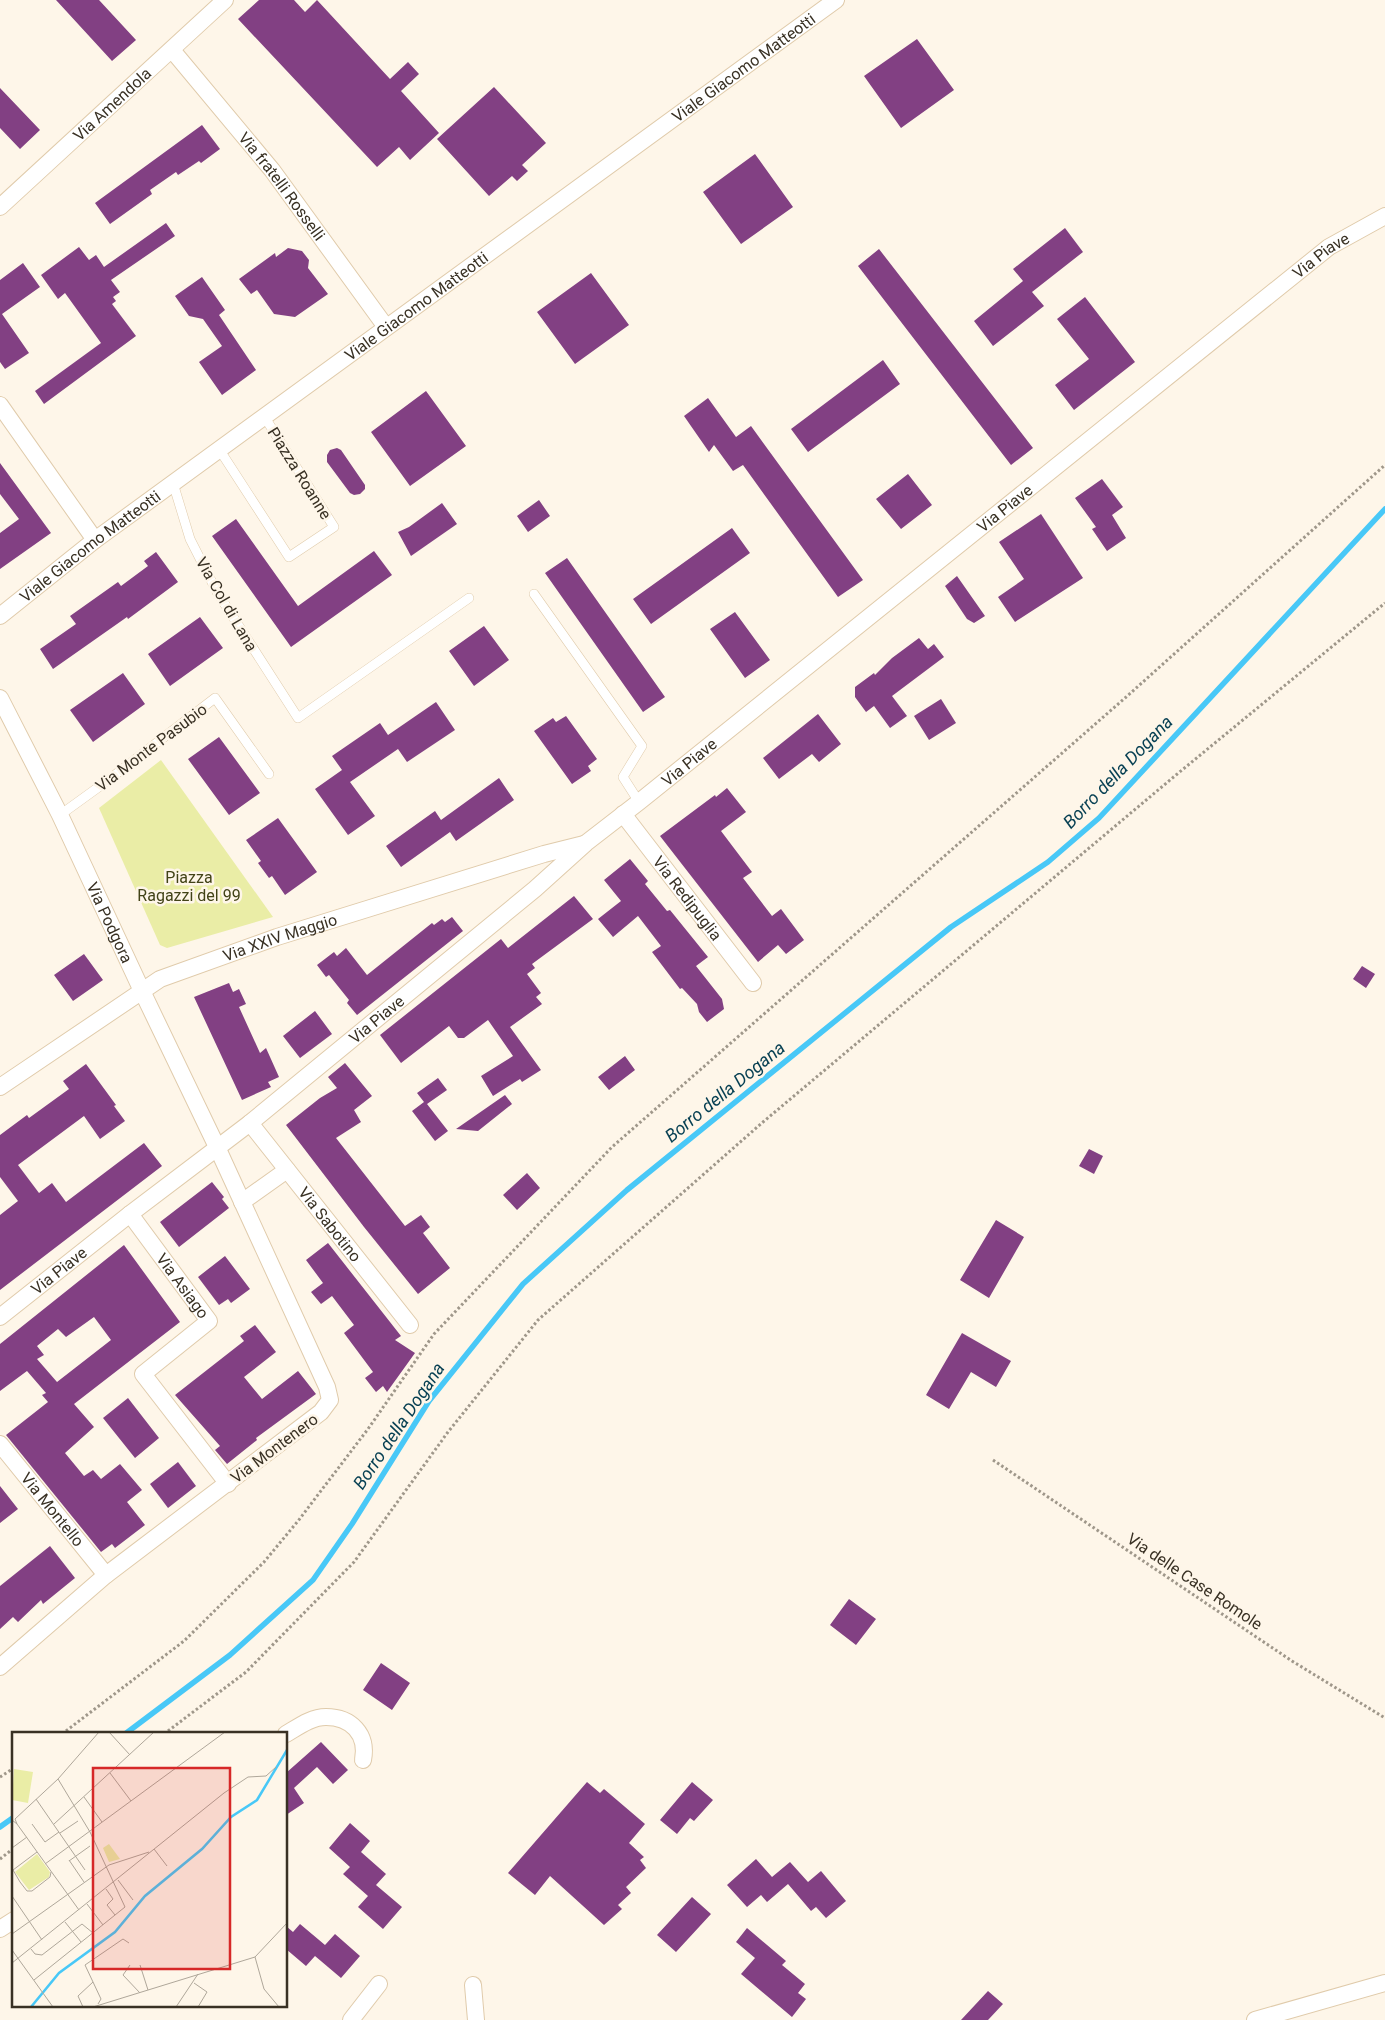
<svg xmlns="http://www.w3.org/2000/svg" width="1385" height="2020" font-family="Roboto,sans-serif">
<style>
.green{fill:#eaeda6}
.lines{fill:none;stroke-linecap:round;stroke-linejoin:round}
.stream{stroke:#48c8f7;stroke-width:5.5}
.building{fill:#824083;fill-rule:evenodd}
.lane-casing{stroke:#e0cbab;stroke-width:10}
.street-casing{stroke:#e0cbab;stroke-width:18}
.path{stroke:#9f978a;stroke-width:3;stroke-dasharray:2.5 2.5;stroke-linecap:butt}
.lane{stroke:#fff;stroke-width:9}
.street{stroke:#fff;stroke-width:16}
.labels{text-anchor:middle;stroke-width:5;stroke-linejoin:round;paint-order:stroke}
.street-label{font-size:16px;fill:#393124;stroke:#fef6e9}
.park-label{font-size:16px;fill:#424317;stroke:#fef6e9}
.water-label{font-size:18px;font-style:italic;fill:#063f52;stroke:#fef6e9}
.inset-river{fill:none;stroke:#48c8f7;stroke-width:2.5}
.inset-road{fill:none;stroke:#afa79a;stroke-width:1}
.view{fill:#d62828;fill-opacity:0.15;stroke:#d62828;stroke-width:2.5}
.inset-edge{fill:none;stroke:#393124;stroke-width:2.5}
</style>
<rect width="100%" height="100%" fill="#fef6e9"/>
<path class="green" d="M 161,760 L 273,917 L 167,948 L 160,945 L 99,808 Z"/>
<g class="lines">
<path class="stream" d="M 125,1734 L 230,1655 L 313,1580 L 352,1524 L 429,1401 L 523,1284 L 627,1190 L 951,927 L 1048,862 L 1099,818 L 1385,509
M 0,1827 L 14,1817"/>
</g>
<path class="building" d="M 56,0 L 99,0 L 136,40 L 112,61 Z
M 259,0 L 294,0 L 305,12 L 317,0 L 390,79 L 408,62 L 419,74 L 401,91 L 439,133 L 410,160 L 399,147 L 377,167 L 238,19 Z
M 917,39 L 954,90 L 901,128 L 864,76 Z
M 494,87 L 546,143 L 522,165 L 528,171 L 517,181 L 512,176 L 489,196 L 437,139 Z
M 0,88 L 40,130 L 20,149 L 0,128 Z
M 202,125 L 220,149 L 201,163 L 199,161 L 178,175 L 176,172 L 150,190 L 152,194 L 110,224 L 95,203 Z
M 755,154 L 793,207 L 741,244 L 703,192 Z
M 166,223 L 175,236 L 111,280 L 120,292 L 113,297 L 116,301 L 112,304 L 136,336 L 44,404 L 35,391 L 101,343 L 65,293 L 58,299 L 41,275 L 79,247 L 89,260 L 96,255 L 104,267 Z
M 1065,228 L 1083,252 L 1032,292 L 1044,306 L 993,346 L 974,321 L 1023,281 L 1013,269 Z
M 288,248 L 302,251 L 309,260 L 308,268 L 328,294 L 295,317 L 274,314 L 257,290 L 251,294 L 239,279 L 275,253 L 276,257 Z
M 879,249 L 1033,448 L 1011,465 L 858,266 Z
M 23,263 L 40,287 L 2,314 L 29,353 L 5,369 L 0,362 L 0,280 Z
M 591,273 L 629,325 L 575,364 L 537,312 Z
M 202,277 L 225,310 L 219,315 L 256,370 L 222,395 L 199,362 L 222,346 L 203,319 L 189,316 L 175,296 Z
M 1085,297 L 1135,362 L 1074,410 L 1055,385 L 1089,359 L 1057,319 Z
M 883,360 L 900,384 L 808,452 L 791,429 Z
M 426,391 L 466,446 L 410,486 L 371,432 Z
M 708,398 L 736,437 L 751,426 L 863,580 L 838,597 L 743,465 L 733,471 L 714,445 L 709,452 L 684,416 Z
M 337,448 L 341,450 L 365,485 L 365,489 L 360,494 L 354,495 L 350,493 L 327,462 L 327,455 L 330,450 Z
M 0,463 L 51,533 L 0,569 L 0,533 L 19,519 L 0,494 Z
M 908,474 L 932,505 L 901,529 L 876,499 Z
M 1102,479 L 1123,507 L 1112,515 L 1126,538 L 1107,551 L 1092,529 L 1096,527 L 1075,498 Z
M 539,500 L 550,516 L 528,532 L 517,516 Z
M 442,503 L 457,524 L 411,556 L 398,532 L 409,527 Z
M 1041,514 L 1083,578 L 1015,622 L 998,597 L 1024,579 L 999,542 Z
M 236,519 L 298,606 L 374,551 L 392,575 L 291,647 L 212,536 Z
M 732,528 L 750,553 L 651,624 L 633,599 Z
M 156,552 L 178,582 L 128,619 L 127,617 L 53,669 L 40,649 L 76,624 L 70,616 L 118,582 L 121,586 L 148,566 L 144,561 Z
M 567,558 L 665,697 L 643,712 L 545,573 Z
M 957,576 L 985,616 L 974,623 L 967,619 L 945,586 Z
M 735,612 L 770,660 L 745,678 L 710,629 Z
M 200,617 L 223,648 L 170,686 L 148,654 Z
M 484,626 L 509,660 L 474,686 L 449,651 Z
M 919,638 L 928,649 L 934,644 L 944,657 L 892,696 L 907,716 L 890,728 L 874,706 L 866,712 L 855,697 L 855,687 L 874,673 L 875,675 L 892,658 Z
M 123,673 L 145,704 L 93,742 L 70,710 Z
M 941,699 L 956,723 L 929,740 L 914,716 Z
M 436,702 L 455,730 L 407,762 L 398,749 L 350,782 L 375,816 L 348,835 L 315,789 L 342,770 L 332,756 L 380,723 L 388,735 Z
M 818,714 L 841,744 L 819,762 L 812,754 L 779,779 L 763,758 Z
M 566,716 L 597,759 L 588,766 L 591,771 L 572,784 L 534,731 L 553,718 L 556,722 Z
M 219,737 L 260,793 L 229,815 L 188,759 Z
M 499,778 L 514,800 L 456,841 L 450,832 L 401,867 L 386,846 L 435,811 L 441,820 Z
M 727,788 L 746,812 L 721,831 L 752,872 L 743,878 L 772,916 L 781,909 L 804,940 L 786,954 L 778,945 L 758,962 L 660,836 L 715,795 L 716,797 Z
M 278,818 L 317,872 L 285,895 L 272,876 L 269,878 L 258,863 L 261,861 L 246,840 Z
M 630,859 L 648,881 L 645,884 L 667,911 L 670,910 L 708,957 L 696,966 L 722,999 L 724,1009 L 707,1022 L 699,1012 L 697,1004 L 682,988 L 680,989 L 652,952 L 661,946 L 638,916 L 613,937 L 598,919 L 621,901 L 604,880 Z
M 574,896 L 593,919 L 532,964 L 535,968 L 527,974 L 541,993 L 536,997 L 542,1004 L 510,1027 L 541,1070 L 522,1082 L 520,1079 L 493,1096 L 481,1076 L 513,1056 L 488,1020 L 464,1038 L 458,1038 L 449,1026 L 401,1063 L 380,1035 L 501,939 L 508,948 Z
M 452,917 L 463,931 L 357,1015 L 347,1003 L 349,1000 L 329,975 L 326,977 L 317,965 L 334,952 L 337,956 L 346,948 L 367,975 L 432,923 L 434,925 L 442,919 L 445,922 Z
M 84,954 L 103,980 L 73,1001 L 54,975 Z
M 1362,966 L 1375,974 L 1366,988 L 1353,979 Z
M 229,983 L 233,992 L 239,989 L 246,1004 L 239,1007 L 260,1053 L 266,1048 L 279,1077 L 268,1082 L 271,1087 L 242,1100 L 194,997 Z
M 315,1011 L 332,1034 L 300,1058 L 283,1036 Z
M 625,1056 L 635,1070 L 609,1090 L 598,1077 Z
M 345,1063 L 372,1096 L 354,1110 L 361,1122 L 336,1138 L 405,1226 L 421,1215 L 430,1227 L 423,1233 L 450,1268 L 418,1294 L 364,1227 L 286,1125 L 320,1098 L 337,1088 L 328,1077 Z
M 86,1064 L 116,1105 L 114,1106 L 125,1121 L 100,1139 L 84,1116 L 18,1165 L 39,1193 L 52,1183 L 66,1202 L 144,1143 L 162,1166 L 0,1290 L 0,1215 L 18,1201 L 0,1177 L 0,1135 L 27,1115 L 29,1118 L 69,1089 L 63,1081 Z
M 438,1078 L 447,1090 L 427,1104 L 448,1131 L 435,1141 L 412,1111 L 424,1102 L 417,1093 Z
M 505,1095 L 512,1104 L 478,1131 L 456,1129 Z
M 1089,1149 L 1103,1156 L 1094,1174 L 1079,1166 Z
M 527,1173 L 540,1188 L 517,1210 L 503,1195 Z
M 212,1182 L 224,1197 L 222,1199 L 229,1208 L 179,1247 L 160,1222 Z
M 996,1220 L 1024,1237 L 989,1298 L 960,1280 Z
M 328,1243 L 401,1336 L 395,1340 L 415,1353 L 387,1392 L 383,1386 L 376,1392 L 365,1378 L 373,1372 L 344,1333 L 354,1325 L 332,1296 L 321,1304 L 311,1292 L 323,1283 L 306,1260 Z
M 124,1245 L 180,1322 L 74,1404 L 94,1427 L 65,1453 L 84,1476 L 93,1470 L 101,1479 L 120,1464 L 142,1490 L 127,1502 L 145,1525 L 115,1548 L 112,1544 L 101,1552 L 6,1435 L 48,1402 L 42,1395 L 46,1393 L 27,1371 L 0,1391 L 0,1344 ZM 94,1317 L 111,1340 L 57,1382 L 37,1359 L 44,1355 L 37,1346 L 58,1329 L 66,1337 Z
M 225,1256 L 250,1289 L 231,1303 L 228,1299 L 219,1305 L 198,1277 Z
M 255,1325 L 276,1352 L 244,1377 L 262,1399 L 298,1371 L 316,1394 L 256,1438 L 257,1440 L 227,1464 L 215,1450 L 220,1446 L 175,1395 L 244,1341 L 240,1336 Z
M 962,1333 L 1011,1361 L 996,1387 L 971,1372 L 949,1409 L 926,1395 Z
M 128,1398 L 159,1438 L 135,1458 L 103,1418 Z
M 178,1462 L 196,1486 L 168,1508 L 150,1484 Z
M 0,1486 L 18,1509 L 0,1523 Z
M 50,1546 L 75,1578 L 43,1604 L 41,1600 L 18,1622 L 13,1617 L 0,1629 L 0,1586 Z
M 849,1599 L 876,1619 L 856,1645 L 830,1625 Z
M 381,1663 L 410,1683 L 392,1710 L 363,1690 Z
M 321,1742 L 348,1770 L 333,1784 L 317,1767 L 294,1788 L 304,1803 L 286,1815 L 286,1773 Z
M 587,1782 L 600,1793 L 604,1789 L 645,1824 L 629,1843 L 644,1857 L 640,1860 L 646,1868 L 626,1887 L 631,1893 L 618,1905 L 622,1909 L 604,1925 L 550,1876 L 535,1895 L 508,1873 Z
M 692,1782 L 713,1800 L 694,1821 L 690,1818 L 677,1834 L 660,1820 Z
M 350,1823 L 370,1841 L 361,1852 L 386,1874 L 376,1885 L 402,1907 L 383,1929 L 358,1907 L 368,1896 L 343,1874 L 350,1867 L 329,1848 Z
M 756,1859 L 772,1877 L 790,1862 L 808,1882 L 821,1871 L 846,1901 L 826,1918 L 816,1907 L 811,1911 L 788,1884 L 767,1902 L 761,1895 L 747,1907 L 727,1885 Z
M 692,1897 L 711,1914 L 676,1952 L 657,1935 Z
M 300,1924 L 325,1945 L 335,1934 L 360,1956 L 341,1978 L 315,1956 L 306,1966 L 286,1949 L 286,1926 L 293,1932 Z
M 747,1928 L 786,1961 L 782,1965 L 805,1984 L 798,1993 L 806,1999 L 792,2017 L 741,1974 L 755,1958 L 736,1942 Z
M 988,1991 L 1003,2004 L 988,2020 L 961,2020 Z"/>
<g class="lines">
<g class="lane-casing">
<path id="lane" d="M 219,449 L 289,557 L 334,527 L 264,416
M 173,483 L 190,539 L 217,592 L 298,718 L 469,598
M 534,594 L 642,746 L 623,777 L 639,802
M 60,815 L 107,781 L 215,698 L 269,774"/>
</g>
<g class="street-casing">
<g id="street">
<path id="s1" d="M 172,50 L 272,170 L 386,327"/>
<path id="s2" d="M 0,207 L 225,0"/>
<path d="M 0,405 L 95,540"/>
<path id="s3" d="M 0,616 L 95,540 L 836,0"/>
<path id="s4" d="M 0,698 L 60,815 L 142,991 L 217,1147 L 327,1387 L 330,1400 L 321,1412 L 106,1575 L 0,1667"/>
<path id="s5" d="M 623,814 L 753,983"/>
<path id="s6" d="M 0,1087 L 160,979 L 277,937 L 544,854 L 584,844"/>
<path id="s7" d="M 250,1123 L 410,1325"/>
<path d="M 242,1202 L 287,1170"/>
<path id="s8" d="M 130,1214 L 209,1321 L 143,1374 L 228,1484"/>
<path id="s9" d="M 0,1317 L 130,1214 L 250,1123 L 535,889 L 586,843 L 639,802 L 1329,247 L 1385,216"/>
<path id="s10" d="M 0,1444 L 106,1575"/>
<path d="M 286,1734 C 298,1727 311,1717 326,1717 C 351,1717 368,1734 363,1760"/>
<path d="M 0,1929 L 14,1920"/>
<path d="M 473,1985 L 476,2020"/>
<path d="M 351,2020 L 379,1984"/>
<path d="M 1255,2020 L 1385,1983"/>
</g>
</g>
<path class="path" d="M 993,1460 L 1292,1661 L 1385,1718
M 62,1734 L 184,1641 L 264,1562 L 298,1521 L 368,1429 L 434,1334 L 612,1147 L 1125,698 L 1385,465
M 164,1734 L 246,1672 L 354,1562 L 448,1432 L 538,1320 L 763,1122 L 1176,775 L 1385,603
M 0,1777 L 14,1768
M 0,1859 L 14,1848"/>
<use href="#lane" class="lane"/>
<use href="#street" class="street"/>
</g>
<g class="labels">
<g class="street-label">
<text dy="6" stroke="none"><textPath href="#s3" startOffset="924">Viale Giacomo Matteotti</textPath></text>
<text dy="6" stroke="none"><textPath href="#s2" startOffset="152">Via Amendola</textPath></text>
<text dy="6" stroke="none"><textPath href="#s1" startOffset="175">Via fratelli Rosselli</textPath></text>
<text dy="6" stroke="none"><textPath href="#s9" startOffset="1695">Via Piave</textPath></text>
<text dy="6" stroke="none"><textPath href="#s3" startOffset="519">Viale Giacomo Matteotti</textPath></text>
<text transform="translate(300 473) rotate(58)" y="6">Piazza Roanne</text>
<text dy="6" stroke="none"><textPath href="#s9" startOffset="1290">Via Piave</textPath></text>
<text dy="6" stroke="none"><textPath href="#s3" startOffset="114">Viale Giacomo Matteotti</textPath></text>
<text transform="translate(227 604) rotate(60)" y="6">Via Col di Lana</text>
<text transform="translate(151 747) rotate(-37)" y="6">Via Monte Pasubio</text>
<text dy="6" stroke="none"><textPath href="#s9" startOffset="885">Via Piave</textPath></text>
<text dy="6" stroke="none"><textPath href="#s5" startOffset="106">Via Redipuglia</textPath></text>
<text dy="6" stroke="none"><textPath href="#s4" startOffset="250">Via Podgora</textPath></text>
<text dy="6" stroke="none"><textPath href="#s6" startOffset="320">Via XXIV Maggio</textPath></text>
<text dy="6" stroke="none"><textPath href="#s9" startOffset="480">Via Piave</textPath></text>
<text dy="6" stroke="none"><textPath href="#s7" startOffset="129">Via Sabotino</textPath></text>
<text dy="6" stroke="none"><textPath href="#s9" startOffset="75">Via Piave</textPath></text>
<text dy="6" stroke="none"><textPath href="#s8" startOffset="89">Via Asiago</textPath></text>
<text transform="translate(274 1448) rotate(-37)" y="6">Via Montenero</text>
<text dy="6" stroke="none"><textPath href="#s10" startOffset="84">Via Montello</textPath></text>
<text transform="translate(1195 1581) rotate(34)" y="6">Via delle Case Romole</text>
</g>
<g class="park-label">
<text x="189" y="883">Piazza<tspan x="189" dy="18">Ragazzi del 99</tspan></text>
</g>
<g class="water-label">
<text transform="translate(1118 772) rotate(-46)" y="6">Borro della Dogana</text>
<text transform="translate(725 1092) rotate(-39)" y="6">Borro della Dogana</text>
<text transform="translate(399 1426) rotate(-56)" y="6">Borro della Dogana</text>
</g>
</g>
<g transform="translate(12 1732)">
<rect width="275" height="275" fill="#fef6e9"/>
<path d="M 2,37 L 21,40 L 16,71 L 0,68 ZM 97,112 L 108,127 L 97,130 L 91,116 ZM 25,122 L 38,140 L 37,145 L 17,158 L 3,140 Z" fill="#eaeda6"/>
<path class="inset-river" d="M 19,275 L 47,241 L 103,200 L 133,164 L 190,117 L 219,85 L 245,68 L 275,18"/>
<path class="inset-road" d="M 97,0 L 118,23M 98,41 L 119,69M 72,65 L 90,90M 24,67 L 73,138M 0,88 L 5,92 L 3,87 L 46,47 L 87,0M 5,92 L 67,178M 20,92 L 33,110 L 47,100M 42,92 L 142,0M 48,101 L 66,89M 0,116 L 15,105M 142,117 L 155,134M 25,120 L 1,138 L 8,150 L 15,159 L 20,159 L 38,145 L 39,140M 57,128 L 72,150M 57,129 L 78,114M 33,132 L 213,0M 106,148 L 121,168M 94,157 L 101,167 L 95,173 L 103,183M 0,164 L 30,208M 75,172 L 91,193M 53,190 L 69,210M 0,202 L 97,133 L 137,120M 19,217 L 23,222 L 30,223 L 70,192 L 81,201M 0,218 L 41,275M 243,225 L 252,257 L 267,275M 0,231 L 212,61 L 236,45 L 254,44 L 264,35M 118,233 L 111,243 L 128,261M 128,233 L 136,258M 22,248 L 113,175 L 78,100 L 46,47M 182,251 L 195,260 L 186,275M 86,272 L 89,267 L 73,233 L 111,207 L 117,211M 71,275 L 66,264 L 81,250M 81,275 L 243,225 L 275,191M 164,275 L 186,242"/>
<path class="view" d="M 81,36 L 218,36 L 218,237 L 81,237 Z"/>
<rect width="275" height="275" class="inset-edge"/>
</g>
</svg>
